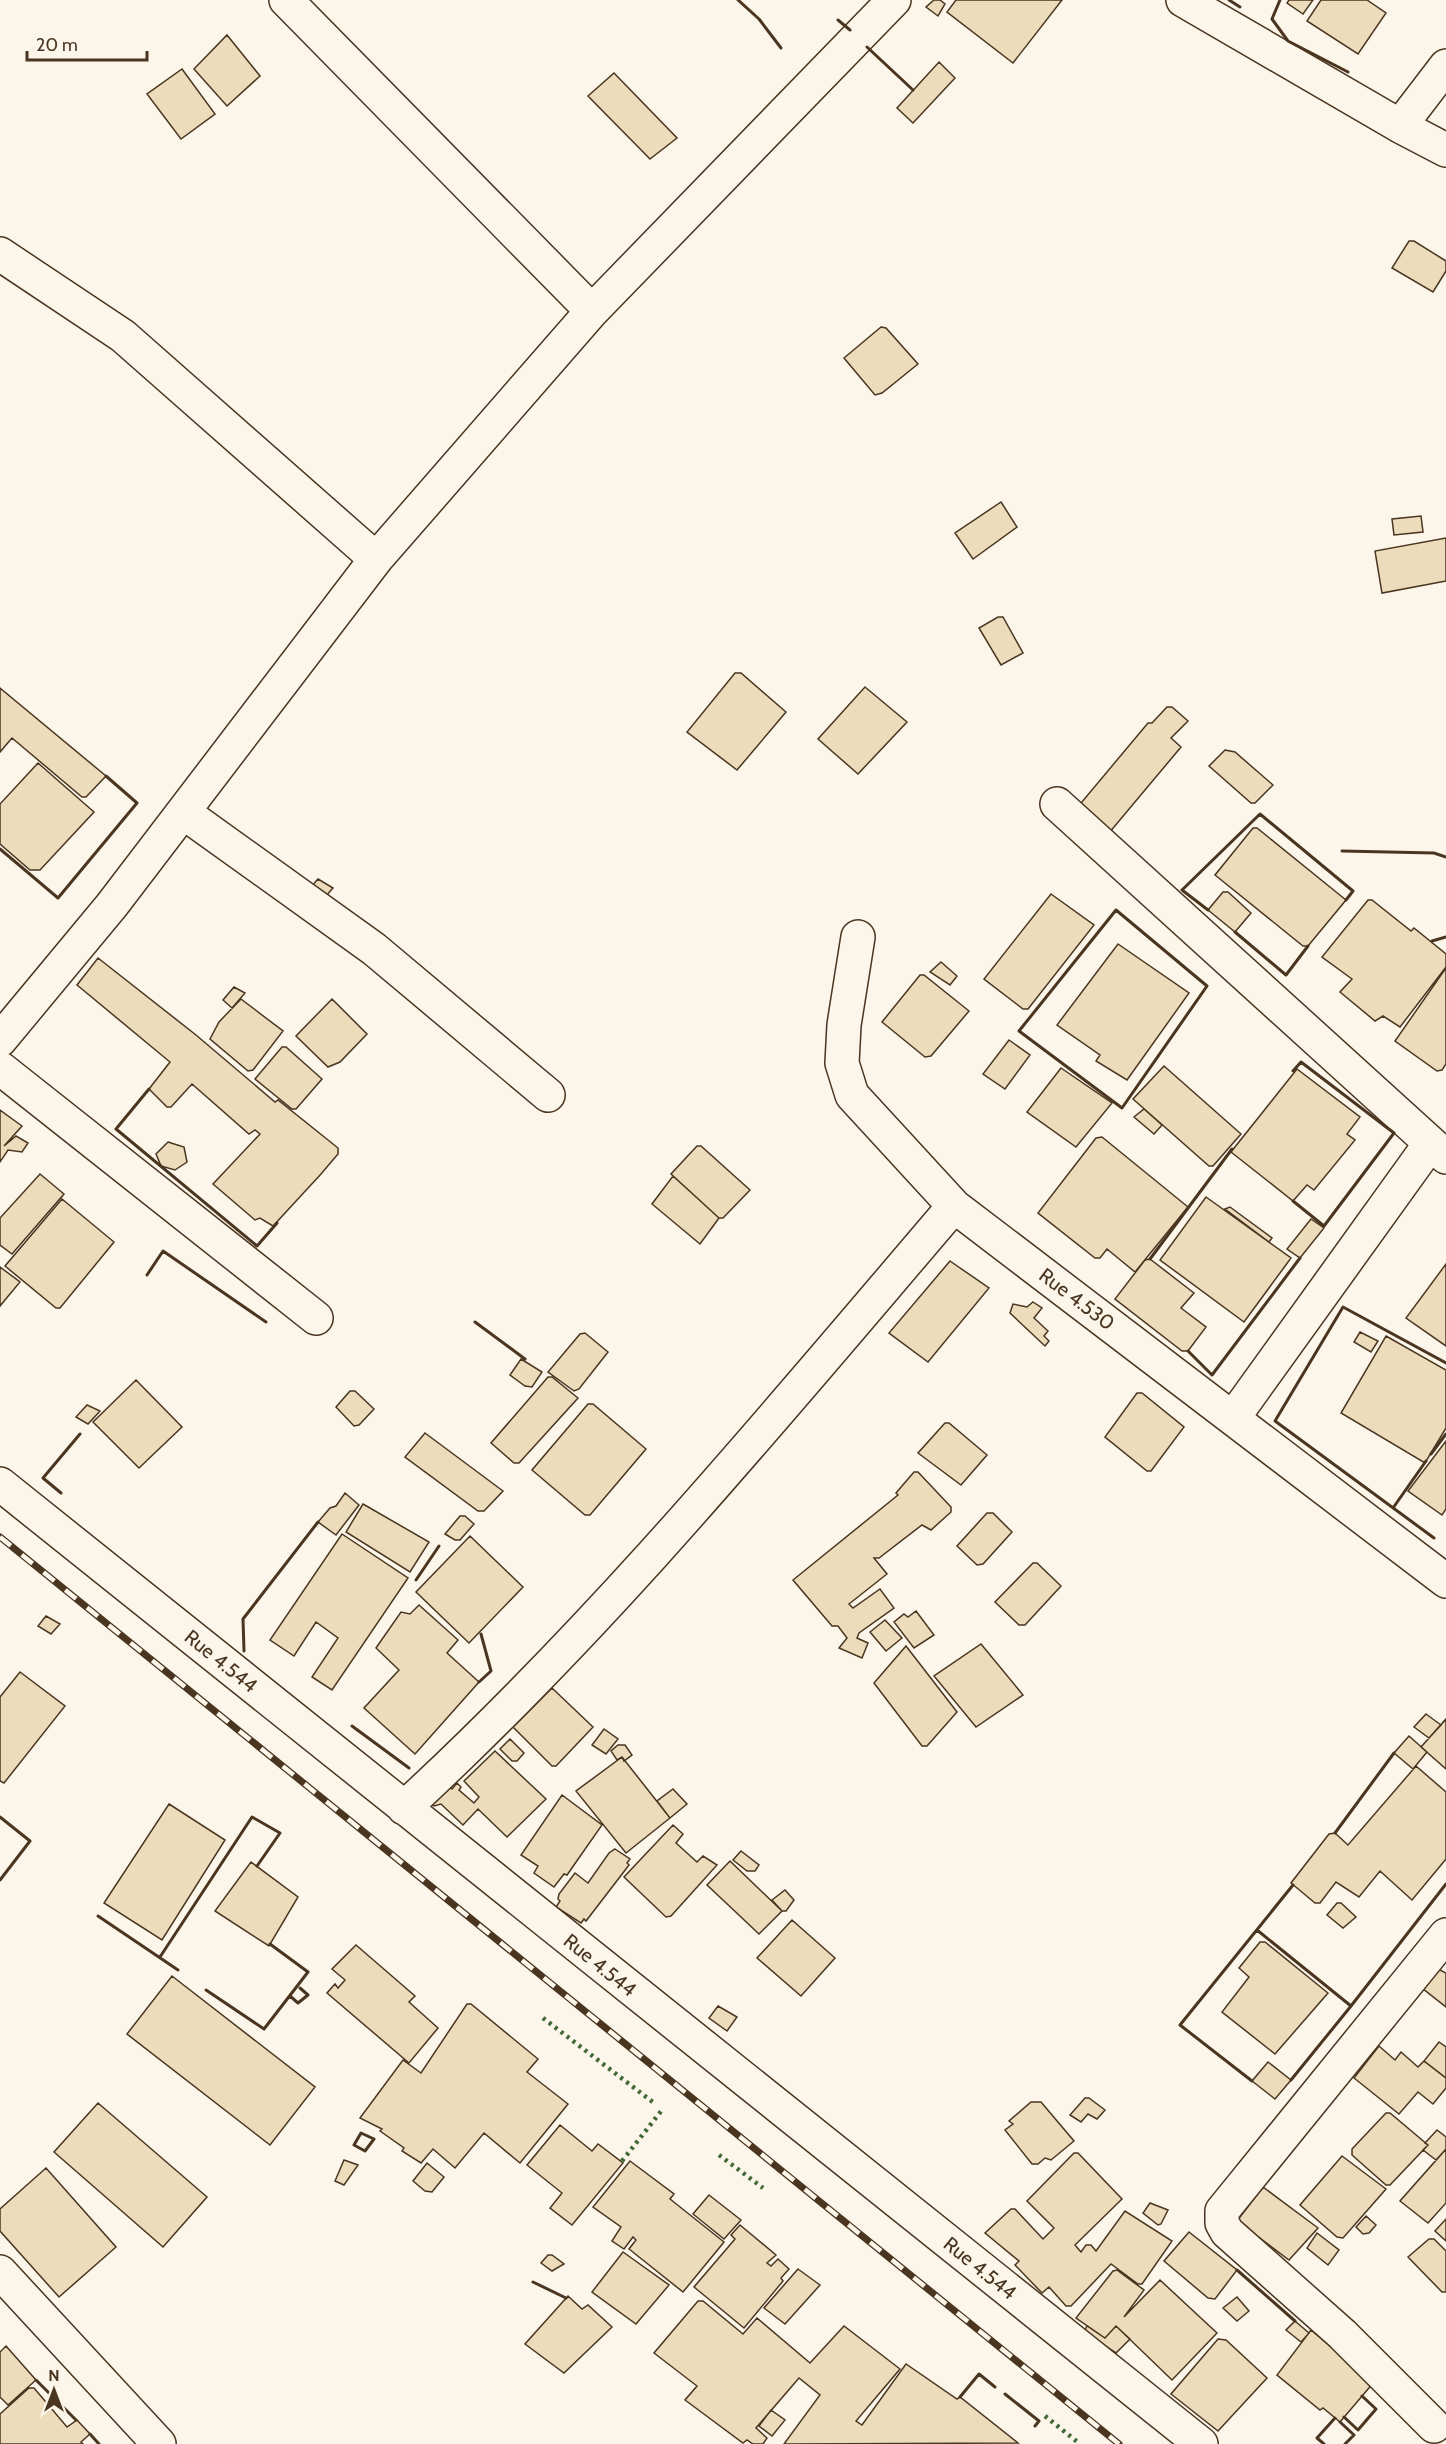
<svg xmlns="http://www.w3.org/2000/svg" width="1446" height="2444" font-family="Cabin,sans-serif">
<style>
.building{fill:#ecdcbc;stroke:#4a3520;stroke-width:1.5}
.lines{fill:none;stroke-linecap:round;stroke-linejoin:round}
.street-casing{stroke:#4a3520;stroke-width:36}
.street{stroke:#fbf6e9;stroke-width:33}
.rail-casing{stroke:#4a3520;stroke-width:7}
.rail{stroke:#fbf6e9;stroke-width:4.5;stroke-dasharray:14;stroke-linecap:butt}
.hedge{stroke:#436837;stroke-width:4.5;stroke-dasharray:3 4.5;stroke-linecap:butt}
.wall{stroke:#4a3520;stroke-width:3}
.labels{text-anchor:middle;stroke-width:4.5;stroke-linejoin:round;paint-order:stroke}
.street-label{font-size:20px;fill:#4a3520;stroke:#fbf6e9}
</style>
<rect width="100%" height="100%" fill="#fbf6e9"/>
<path class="building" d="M 934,0 L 940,0 L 945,4 L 938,16 L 926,7 Z
M 956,0 L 1062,0 L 1013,63 L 947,12 Z
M 1289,0 L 1313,0 L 1303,14 L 1287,3 Z
M 1321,0 L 1367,0 L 1386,13 L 1358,54 L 1307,21 Z
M 227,35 L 260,76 L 227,106 L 194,69 Z
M 939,62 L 955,78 L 913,123 L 897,108 Z
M 182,69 L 215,114 L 181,139 L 147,94 Z
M 614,73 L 677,138 L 650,159 L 588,96 Z
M 1409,241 L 1414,241 L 1446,261 L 1446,271 L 1433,292 L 1392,268 Z
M 881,327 L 886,328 L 918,364 L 882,393 L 875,395 L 844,358 Z
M 1001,502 L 1017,527 L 973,559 L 955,533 Z
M 1421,516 L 1423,532 L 1394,535 L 1392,519 Z
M 1446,538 L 1446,581 L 1382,593 L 1375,551 Z
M 998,617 L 1003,617 L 1023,653 L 1001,665 L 979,628 Z
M 735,673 L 741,673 L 786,712 L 737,770 L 687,732 Z
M 865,687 L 907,722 L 858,774 L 818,739 Z
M 0,688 L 106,776 L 86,797 L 82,797 L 12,738 L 0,752 Z
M 1167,707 L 1172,707 L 1188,721 L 1171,738 L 1181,747 L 1109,833 L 1076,809 L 1148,723 L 1152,723 Z
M 1225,750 L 1235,752 L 1273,785 L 1255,803 L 1251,803 L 1209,766 Z
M 38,763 L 94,812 L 40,870 L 30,870 L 0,844 L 0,804 Z
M 1253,828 L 1257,828 L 1346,900 L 1308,946 L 1303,946 L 1215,875 Z
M 318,879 L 333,888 L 325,897 L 310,888 Z
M 1223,892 L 1228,892 L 1251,913 L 1235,932 L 1208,910 Z
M 1051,894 L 1094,925 L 1028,1009 L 1023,1009 L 984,979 Z
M 1368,900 L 1372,900 L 1411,931 L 1414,928 L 1446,954 L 1446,967 L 1400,1027 L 1383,1016 L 1375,1021 L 1340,992 L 1352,979 L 1322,957 Z
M 1118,944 L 1189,993 L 1127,1080 L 1096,1061 L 1100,1055 L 1057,1025 Z
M 98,958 L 196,1035 L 275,1102 L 278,1100 L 338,1148 L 338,1154 L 321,1174 L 273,1226 L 260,1218 L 255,1220 L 213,1184 L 260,1134 L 255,1130 L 249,1134 L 192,1084 L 171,1107 L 167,1107 L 149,1089 L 170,1062 L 77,985 Z
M 941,962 L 957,976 L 950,985 L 930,972 Z
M 1446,968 L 1446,1064 L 1442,1070 L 1437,1071 L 1395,1041 Z
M 920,975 L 924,975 L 969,1011 L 931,1056 L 925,1057 L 882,1022 Z
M 234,987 L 245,993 L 232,1008 L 223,1000 Z
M 241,999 L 283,1031 L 253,1070 L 248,1071 L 210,1039 L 219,1022 Z
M 332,999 L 367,1034 L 340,1062 L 328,1067 L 296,1036 Z
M 1009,1040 L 1030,1055 L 1005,1089 L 983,1074 Z
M 282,1047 L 286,1047 L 322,1079 L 296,1109 L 292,1109 L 255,1079 Z
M 1164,1066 L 1241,1134 L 1213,1166 L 1209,1166 L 1133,1099 Z
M 1061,1068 L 1112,1103 L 1076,1147 L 1027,1112 Z
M 1297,1069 L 1360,1117 L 1347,1134 L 1355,1140 L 1314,1190 L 1307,1185 L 1293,1201 L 1231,1152 Z
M 1144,1109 L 1162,1125 L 1154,1134 L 1134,1117 Z
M 0,1110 L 22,1126 L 4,1146 L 16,1136 L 28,1143 L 22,1152 L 8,1150 L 0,1162 Z
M 1102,1137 L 1188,1207 L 1135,1272 L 1107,1249 L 1100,1258 L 1095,1258 L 1038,1213 L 1096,1138 Z
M 168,1142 L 184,1147 L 187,1162 L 175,1170 L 161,1166 L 156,1154 Z
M 697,1146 L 701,1146 L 750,1190 L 723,1218 L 719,1218 L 671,1174 Z
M 40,1174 L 64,1194 L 12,1254 L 0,1245 L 0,1218 Z
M 673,1176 L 719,1218 L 700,1244 L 652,1204 Z
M 1206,1197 L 1291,1258 L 1244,1322 L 1160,1260 Z
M 62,1199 L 114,1242 L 60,1308 L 56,1308 L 5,1266 Z
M 1230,1207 L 1272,1238 L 1269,1242 L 1225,1209 Z
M 1311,1219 L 1324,1228 L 1300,1258 L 1287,1249 Z
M 1150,1259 L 1194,1293 L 1181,1308 L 1206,1327 L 1188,1351 L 1182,1351 L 1115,1299 L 1145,1260 Z
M 950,1261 L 989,1288 L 928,1362 L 889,1333 Z
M 1446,1264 L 1446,1346 L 1406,1318 Z
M 0,1267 L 20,1282 L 0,1306 Z
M 1033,1302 L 1042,1308 L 1034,1318 L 1048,1331 L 1044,1336 L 1049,1341 L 1045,1346 L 1010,1313 L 1013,1304 L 1027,1307 Z
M 1360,1332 L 1378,1341 L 1371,1352 L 1354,1342 Z
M 585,1333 L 608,1352 L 579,1389 L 574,1391 L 548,1372 L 580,1334 Z
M 1386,1336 L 1446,1370 L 1446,1428 L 1425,1463 L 1341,1413 Z
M 521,1359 L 542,1372 L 532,1387 L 525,1386 L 510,1375 Z
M 548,1377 L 552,1377 L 578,1398 L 519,1463 L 514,1463 L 491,1443 Z
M 136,1380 L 182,1427 L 139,1468 L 93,1422 Z
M 350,1391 L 355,1391 L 374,1409 L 359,1425 L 354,1426 L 336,1407 Z
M 1137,1393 L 1142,1393 L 1184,1427 L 1151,1471 L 1147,1471 L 1105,1437 Z
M 588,1404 L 593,1404 L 646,1449 L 590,1515 L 585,1515 L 532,1470 Z
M 87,1405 L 100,1411 L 88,1424 L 76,1417 Z
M 945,1423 L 949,1423 L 987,1455 L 961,1485 L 918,1453 Z
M 425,1433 L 503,1491 L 484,1511 L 478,1511 L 405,1457 Z
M 1446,1441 L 1446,1509 L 1442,1515 L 1408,1491 Z
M 914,1472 L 918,1472 L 951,1507 L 951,1512 L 931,1530 L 922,1525 L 879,1558 L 874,1558 L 887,1574 L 849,1604 L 853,1608 L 880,1589 L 894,1608 L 859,1633 L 857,1638 L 868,1643 L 862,1658 L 839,1648 L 847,1638 L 838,1626 L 832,1626 L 793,1580 L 898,1495 L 896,1493 Z
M 345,1493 L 359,1505 L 336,1535 L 318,1522 L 330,1508 L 336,1506 Z
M 363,1504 L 429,1542 L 410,1572 L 346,1532 Z
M 987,1513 L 993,1513 L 1012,1532 L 983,1564 L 977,1565 L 957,1546 Z
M 460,1516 L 465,1516 L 474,1524 L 460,1540 L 455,1540 L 445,1534 Z
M 342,1534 L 408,1578 L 332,1690 L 312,1677 L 338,1638 L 316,1622 L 294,1656 L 270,1640 Z
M 470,1536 L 523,1587 L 469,1643 L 416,1592 Z
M 1033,1563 L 1037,1563 L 1061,1586 L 1025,1625 L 1019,1625 L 995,1602 Z
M 419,1605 L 458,1640 L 447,1653 L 479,1682 L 415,1754 L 364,1708 L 399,1670 L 376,1648 L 401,1612 L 410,1614 Z
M 916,1611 L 934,1635 L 914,1648 L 894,1622 L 904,1614 L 908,1617 Z
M 46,1616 L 60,1624 L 51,1634 L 38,1626 Z
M 885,1620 L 902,1638 L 886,1651 L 870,1632 Z
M 981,1644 L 1023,1695 L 976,1727 L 934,1676 Z
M 906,1646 L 957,1712 L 927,1746 L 922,1746 L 874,1683 Z
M 20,1672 L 65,1706 L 4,1783 L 0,1781 L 0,1697 Z
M 552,1688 L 593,1727 L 556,1766 L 552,1766 L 513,1727 Z
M 1426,1714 L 1441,1725 L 1429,1738 L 1414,1727 Z
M 1446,1719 L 1446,1769 L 1421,1747 Z
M 604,1729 L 618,1739 L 606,1754 L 592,1745 Z
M 1409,1736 L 1427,1752 L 1413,1769 L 1394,1753 Z
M 510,1739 L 524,1753 L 517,1761 L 512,1761 L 500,1749 Z
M 618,1745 L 625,1745 L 632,1755 L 624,1761 L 622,1757 L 617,1760 L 611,1751 Z
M 495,1751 L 546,1799 L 507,1837 L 478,1809 L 463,1825 L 441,1804 L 434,1806 L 425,1797 L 443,1781 L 452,1789 L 457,1783 L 461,1787 L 459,1790 L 474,1803 L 479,1797 L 464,1781 Z
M 622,1757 L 670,1818 L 626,1853 L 576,1791 Z
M 1416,1766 L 1446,1792 L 1446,1859 L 1412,1900 L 1380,1871 L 1359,1897 L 1336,1882 L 1320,1903 L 1315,1903 L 1291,1883 L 1329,1834 L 1335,1833 L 1348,1845 Z
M 673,1789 L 687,1804 L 670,1818 L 657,1801 Z
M 562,1795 L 602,1825 L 567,1875 L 564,1874 L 554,1887 L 534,1873 L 538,1866 L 521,1855 Z
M 169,1804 L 225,1840 L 162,1940 L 104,1903 Z
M 673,1825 L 683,1834 L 676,1843 L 697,1862 L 703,1856 L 717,1865 L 671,1916 L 666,1917 L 624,1877 Z
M 615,1849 L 630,1859 L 627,1863 L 629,1865 L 586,1921 L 584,1919 L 581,1923 L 556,1907 L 560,1901 L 558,1899 L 559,1894 L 575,1873 L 588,1883 L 609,1853 Z
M 741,1851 L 759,1865 L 755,1871 L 747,1871 L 733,1860 Z
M 730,1861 L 782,1911 L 759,1934 L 707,1885 Z
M 251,1862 L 298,1897 L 269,1946 L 215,1911 Z
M 785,1890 L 794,1900 L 786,1911 L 782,1911 L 772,1900 Z
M 1337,1903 L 1341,1903 L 1356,1917 L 1343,1928 L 1327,1915 Z
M 792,1920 L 835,1958 L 801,1996 L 757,1958 Z
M 1260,1942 L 1265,1942 L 1328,1993 L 1275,2054 L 1222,2012 L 1249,1977 L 1239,1968 Z
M 356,1945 L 415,1996 L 409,2002 L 438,2028 L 409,2063 L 327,1993 L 335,1984 L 338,1988 L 345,1980 L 332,1969 Z
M 1436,1968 L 1446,1973 L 1446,2007 L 1422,1988 Z
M 172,1976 L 315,2087 L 270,2145 L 127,2034 Z
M 467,2004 L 471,2004 L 538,2059 L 527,2072 L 568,2104 L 520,2163 L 484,2133 L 455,2168 L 433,2149 L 421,2163 L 402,2151 L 404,2148 L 380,2131 L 382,2129 L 360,2118 L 403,2060 L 421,2073 Z
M 718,2006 L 737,2017 L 727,2031 L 709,2018 Z
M 1439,2042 L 1446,2047 L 1446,2078 L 1424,2061 Z
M 1379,2046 L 1395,2060 L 1401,2052 L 1418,2067 L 1424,2061 L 1446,2078 L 1446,2088 L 1433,2104 L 1418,2092 L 1399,2114 L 1354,2078 Z
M 1268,2062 L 1291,2080 L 1275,2099 L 1252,2081 Z
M 1085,2098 L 1089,2098 L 1105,2110 L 1097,2119 L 1088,2114 L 1081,2122 L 1070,2115 Z
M 1031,2102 L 1041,2102 L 1074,2141 L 1051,2160 L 1045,2158 L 1038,2164 L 1032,2164 L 1005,2130 L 1013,2124 L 1009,2121 Z
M 98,2103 L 207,2197 L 163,2247 L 54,2152 Z
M 1386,2113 L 1390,2113 L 1428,2145 L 1390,2185 L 1386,2185 L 1352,2155 L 1352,2149 Z
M 560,2125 L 592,2151 L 598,2144 L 623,2163 L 572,2225 L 550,2208 L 562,2193 L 527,2165 Z
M 1437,2130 L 1446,2137 L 1446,2149 L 1436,2160 L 1423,2150 L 1428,2145 L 1425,2143 Z
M 1446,2149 L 1446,2203 L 1428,2223 L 1400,2201 Z
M 1074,2153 L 1078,2153 L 1122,2199 L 1075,2245 L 1081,2252 L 1086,2245 L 1091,2245 L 1096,2251 L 1125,2211 L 1172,2241 L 1142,2284 L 1138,2284 L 1111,2264 L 1071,2306 L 1066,2306 L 1049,2287 L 1042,2293 L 1015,2265 L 1019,2261 L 985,2233 L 1011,2209 L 1015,2209 L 1043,2239 L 1054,2228 L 1027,2201 Z
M 1342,2156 L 1386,2189 L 1343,2238 L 1337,2237 L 1300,2205 Z
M 344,2160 L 358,2165 L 344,2185 L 335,2181 Z
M 630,2161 L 674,2194 L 670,2199 L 724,2242 L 683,2292 L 629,2249 L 636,2240 L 633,2237 L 624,2249 L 612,2241 L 621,2227 L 593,2207 Z
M 427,2163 L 444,2177 L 432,2192 L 425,2191 L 413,2181 Z
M 46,2168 L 116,2247 L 59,2297 L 0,2231 L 0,2209 Z
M 1263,2187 L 1318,2228 L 1289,2260 L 1237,2221 Z
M 709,2195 L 741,2220 L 724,2239 L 693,2214 Z
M 1150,2203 L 1168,2210 L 1161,2224 L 1158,2225 L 1143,2213 Z
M 1366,2216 L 1376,2225 L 1369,2233 L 1363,2234 L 1356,2227 Z
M 1446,2219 L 1446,2241 L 1435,2231 Z
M 740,2225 L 776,2255 L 767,2263 L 771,2266 L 778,2259 L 789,2269 L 781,2278 L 783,2281 L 744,2328 L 694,2287 L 735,2239 L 731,2235 Z
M 1189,2232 L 1237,2270 L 1215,2299 L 1208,2298 L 1164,2261 Z
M 1317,2233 L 1339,2250 L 1328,2265 L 1307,2248 Z
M 1429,2239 L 1434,2239 L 1446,2251 L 1446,2292 L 1442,2292 L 1408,2257 Z
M 623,2252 L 669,2285 L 636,2324 L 592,2292 Z
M 548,2255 L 552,2255 L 564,2264 L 552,2271 L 541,2263 Z
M 798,2269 L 820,2285 L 785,2324 L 764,2308 Z
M 1117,2270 L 1144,2290 L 1124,2317 L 1160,2280 L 1217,2333 L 1172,2380 L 1116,2326 L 1105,2338 L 1076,2318 L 1113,2271 Z
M 568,2296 L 582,2309 L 588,2305 L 612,2327 L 564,2373 L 525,2344 Z
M 1237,2297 L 1249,2311 L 1237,2321 L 1223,2308 Z
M 698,2301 L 703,2301 L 743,2334 L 757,2318 L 810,2363 L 844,2326 L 900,2369 L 856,2421 L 862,2425 L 906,2364 L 957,2399 L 960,2397 L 1018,2443 L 784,2444 L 820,2395 L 799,2378 L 756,2428 L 767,2438 L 763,2444 L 753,2444 L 747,2440 L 743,2443 L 685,2400 L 697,2386 L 654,2353 Z
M 1295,2321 L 1309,2333 L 1301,2342 L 1286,2330 Z
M 1087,2326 L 1105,2338 L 1116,2326 L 1130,2339 L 1116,2353 L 1084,2332 Z
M 1311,2330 L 1374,2382 L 1340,2422 L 1323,2408 L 1320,2410 L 1277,2375 Z
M 1218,2339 L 1226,2340 L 1267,2378 L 1218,2431 L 1171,2394 Z
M 6,2346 L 36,2380 L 8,2405 L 0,2397 L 0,2352 Z
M 29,2388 L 34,2388 L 67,2427 L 77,2420 L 90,2434 L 81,2442 L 83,2444 L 0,2444 L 0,2414 Z
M 771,2410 L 785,2420 L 772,2436 L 759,2426 Z"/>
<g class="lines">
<g class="street-casing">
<path id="street" d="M 286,0 L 592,311
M 1183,0 L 1400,126
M 1446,66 L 1400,126 L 1446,150
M 0,254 L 123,336 L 376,559
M 1057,804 L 1446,1157
M 183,812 L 374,949 L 548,1095
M 858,937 L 844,1025 L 842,1063 L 852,1095 L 954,1206 L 1446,1581
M 0,1040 L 112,905 L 376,559 L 592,311 L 894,0
M 0,1068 L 316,1318
M 1233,1418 L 1430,1144
M 0,1484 L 1201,2444
M 404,1808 C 604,1624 777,1413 954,1206
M 0,2272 L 159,2444
M 1434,2426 L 1342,2334 L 1227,2232 L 1222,2223 L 1222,2211 L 1446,1935"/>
</g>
<use href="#street" class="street"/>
<g class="rail-casing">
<path id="rail" d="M 0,1537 L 1119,2444"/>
</g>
<use href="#rail" class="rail"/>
<path class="hedge" d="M 543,2018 L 654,2103
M 719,2155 L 763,2188
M 622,2161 L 662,2110
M 1045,2416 L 1080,2444"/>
<path class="wall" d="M 738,0 L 759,19 L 781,48
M 1229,0 L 1240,7
M 1280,0 L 1272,19 L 1288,41 L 1348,72
M 838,20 L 850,30
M 867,47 L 913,90
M 0,849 L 58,898 L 137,803 L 106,776
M 1342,851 L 1434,853 L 1446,857
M 1116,910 L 1207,986 L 1122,1108 L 1019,1031 Z
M 1208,910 L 1182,890 L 1260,814 L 1353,891 L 1346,900
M 1235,932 L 1286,975 L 1308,946
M 1432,941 L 1446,937
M 1293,1071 L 1301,1062 L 1394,1133 L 1324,1226 L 1293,1201
M 149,1089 L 116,1129 L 257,1246 L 277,1223
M 1150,1259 L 1232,1149
M 147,1275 L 163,1251 L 266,1322
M 475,1322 L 525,1359
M 1188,1351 L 1212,1375 L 1300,1258
M 1431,1454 L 1446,1434
M 61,1493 L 43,1478 L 80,1434
M 1393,1508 L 1426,1461
M 1434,1538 L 1275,1421 L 1343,1307 L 1446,1363
M 416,1580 L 439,1546
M 244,1651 L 243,1619 L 318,1522
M 479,1682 L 491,1671 L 481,1634
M 352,1726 L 409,1768
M 0,1817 L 30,1841 L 0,1880
M 1335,1833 L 1394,1753
M 98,1916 L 178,1970
M 1257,1930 L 1351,2006 L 1446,1884
M 160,1957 L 252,1817 L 280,1833 L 257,1866
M 206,1990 L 264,2029 L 308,1972 L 270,1944
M 290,1996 L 298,2003 L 308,1995 L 300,1988
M 1291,2080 L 1351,2006
M 1252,2081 L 1180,2025 L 1293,1885
M 361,2133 L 374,2139 L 365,2151 L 354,2145 Z
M 1237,2270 L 1295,2321
M 533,2282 L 566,2298
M 36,2380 L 76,2420
M 1005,2394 L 1039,2421 L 1035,2426
M 960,2397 L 979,2374 L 995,2387
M 1344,2417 L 1358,2430 L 1376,2409 L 1362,2396
M 1340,2422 L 1354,2435 L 1345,2444
M 90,2434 L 99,2444
M 1324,2444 L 1317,2438 L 1335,2418"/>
</g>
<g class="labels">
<g class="street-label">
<text transform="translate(1077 1299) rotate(37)" y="7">Rue 4.530</text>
<text transform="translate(221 1661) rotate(39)" y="7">Rue 4.544</text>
<text transform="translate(600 1965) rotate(39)" y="7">Rue 4.544</text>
<text transform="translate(980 2268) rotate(39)" y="7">Rue 4.544</text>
</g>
</g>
<g transform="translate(54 2390)" stroke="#fbf6e9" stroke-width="4.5" paint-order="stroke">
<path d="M0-4.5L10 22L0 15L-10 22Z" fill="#4a3520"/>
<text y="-9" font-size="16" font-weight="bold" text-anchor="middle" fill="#4a3520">N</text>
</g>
<path d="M27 51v9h120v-9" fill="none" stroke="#4a3520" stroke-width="3"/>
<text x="36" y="51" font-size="18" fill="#4a3520" stroke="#fbf6e9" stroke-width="4.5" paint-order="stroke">20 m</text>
</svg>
